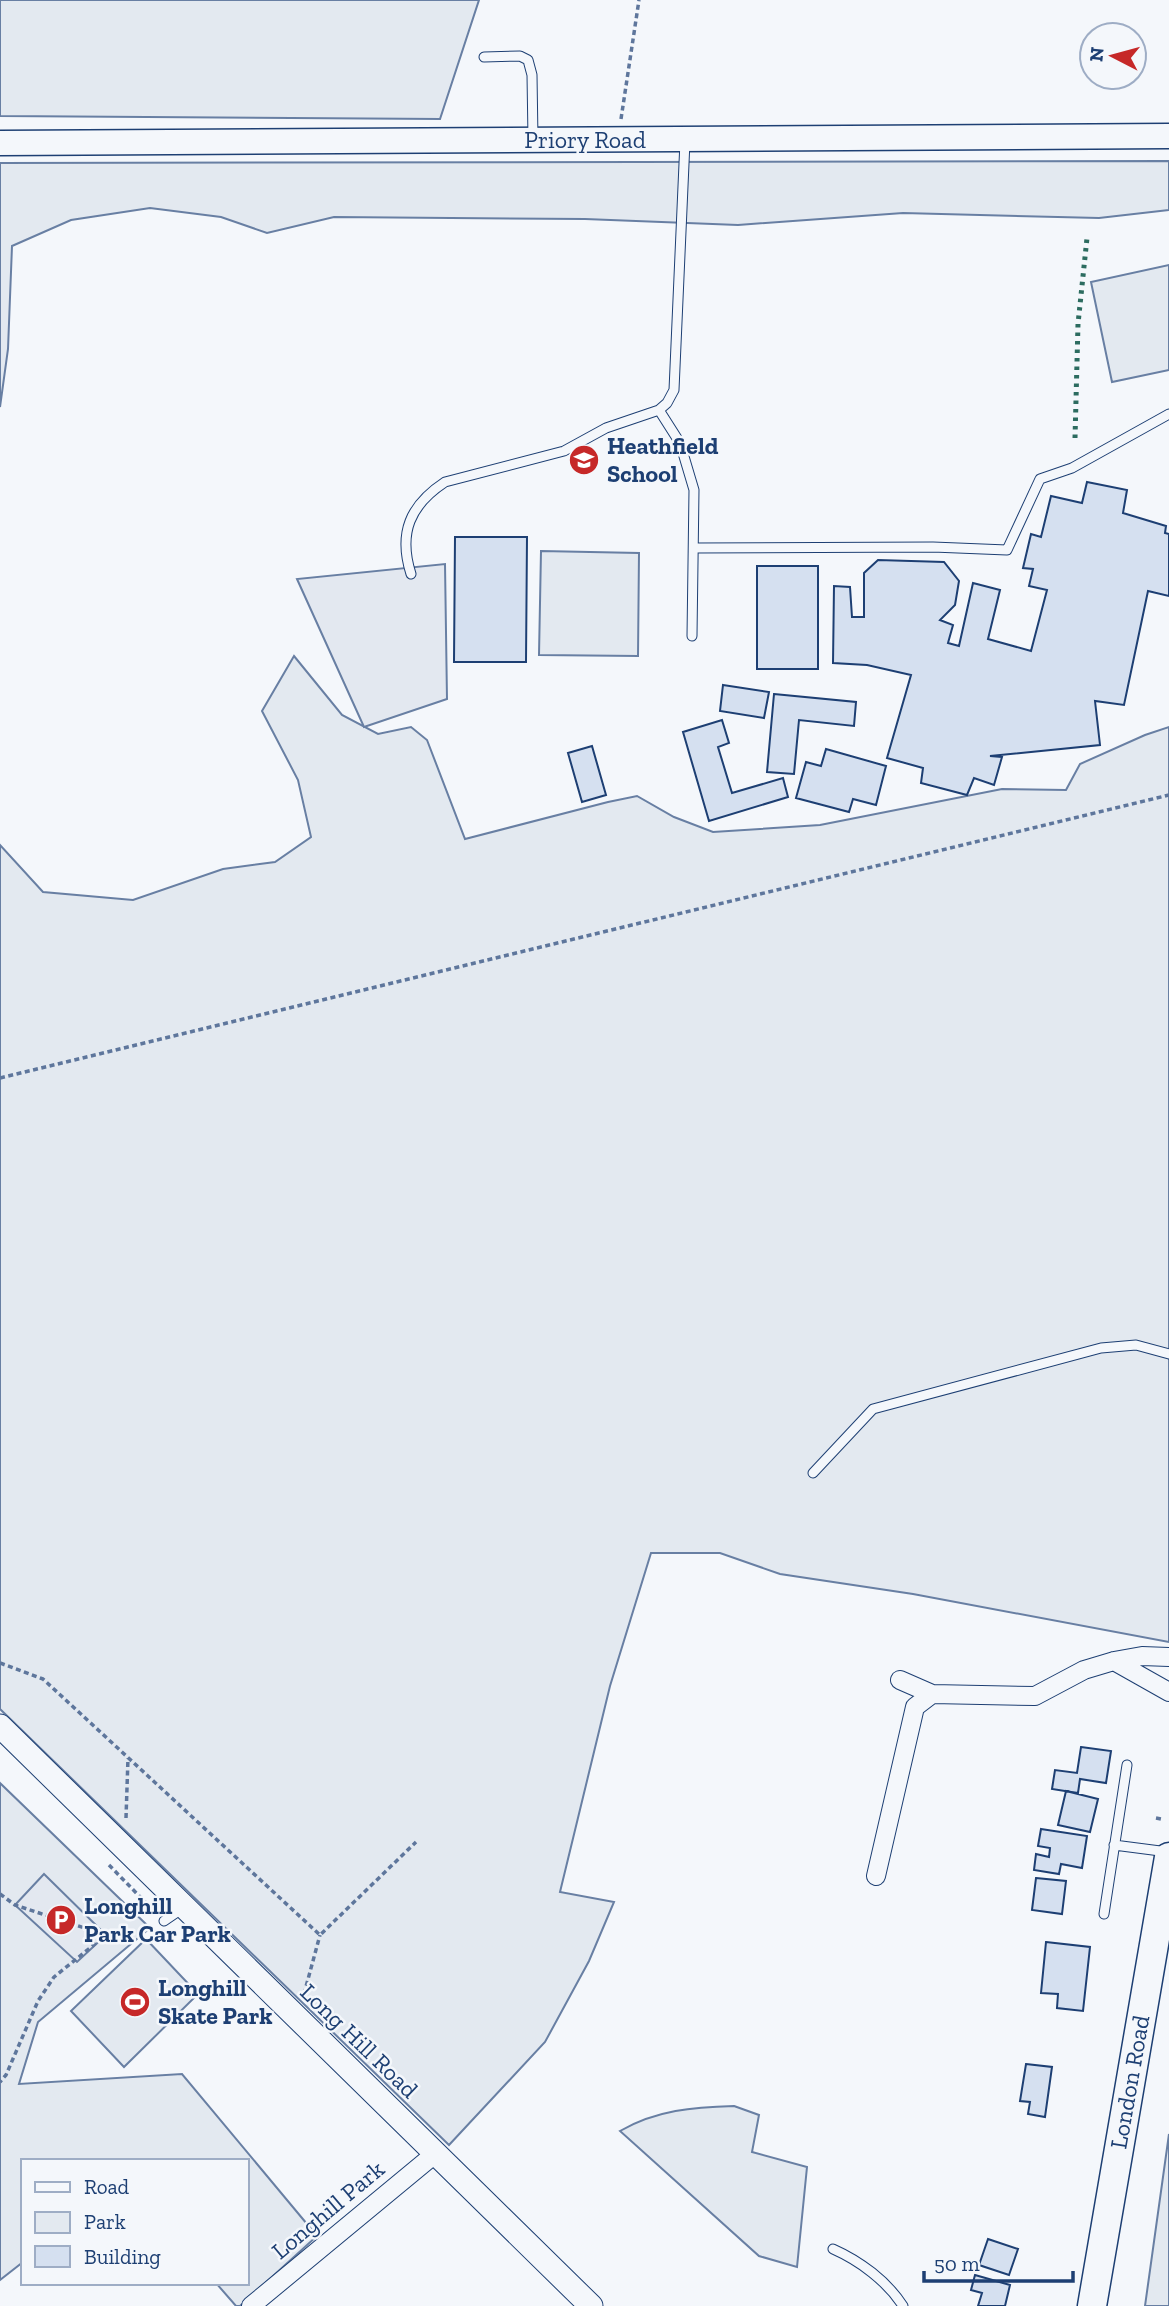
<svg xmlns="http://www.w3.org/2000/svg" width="1169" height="2306" font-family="'Zilla Slab',serif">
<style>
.green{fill:#e3e9f0;stroke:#687fa3;stroke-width:2}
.parking{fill:#e3e8f0;stroke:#687fa3;stroke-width:2}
.building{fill:#d5e0f0;stroke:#1d3f73;stroke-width:2}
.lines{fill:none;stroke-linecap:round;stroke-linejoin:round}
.service-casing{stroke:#1d3f73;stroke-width:11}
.minor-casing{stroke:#1d3f73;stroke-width:20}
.tertiary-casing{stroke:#1d3f73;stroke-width:25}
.secondary-casing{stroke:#1d3f73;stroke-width:27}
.primary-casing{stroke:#1d3f73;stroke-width:31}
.path{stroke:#5e769c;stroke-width:3.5;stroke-dasharray:5 3.5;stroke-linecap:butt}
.service{stroke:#f4f7fb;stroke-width:9}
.minor{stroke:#f4f7fb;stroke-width:18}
.tertiary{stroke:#f4f7fb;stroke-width:23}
.secondary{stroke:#f4f7fb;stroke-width:24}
.primary{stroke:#f4f7fb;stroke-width:28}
.hedge{stroke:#2c6c60;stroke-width:5;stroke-dasharray:3.5 5;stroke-linecap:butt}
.labels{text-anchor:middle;stroke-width:5;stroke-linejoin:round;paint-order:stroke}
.street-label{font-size:24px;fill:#1d3f73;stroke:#f4f7fb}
.poi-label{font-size:24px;font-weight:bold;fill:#1d3f73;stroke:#f4f7fb;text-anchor:start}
</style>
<rect width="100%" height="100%" fill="#f4f7fb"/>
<path class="green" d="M 0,0 L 479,0 L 440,119 L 0,116 Z
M 1169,161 L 1169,210 L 1099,218 L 903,213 L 738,225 L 585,219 L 334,217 L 267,233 L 221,217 L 150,208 L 71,220 L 12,246 L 8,349 L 0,407 L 0,163 Z
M 1169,265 L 1169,370 L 1112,382 L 1091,282 Z
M 541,551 L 639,553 L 638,656 L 539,655 Z
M 294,656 L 342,715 L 378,734 L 411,727 L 427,740 L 465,839 L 608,802 L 637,796 L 674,817 L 713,832 L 820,825 L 1002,789 L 1066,790 L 1080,764 L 1145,735 L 1169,727 L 1169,1642 L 913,1594 L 780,1574 L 720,1553 L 651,1553 L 610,1686 L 560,1892 L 614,1902 L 589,1961 L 545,2042 L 449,2145 L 0,1709 L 0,845 L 43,892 L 133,900 L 223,869 L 275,862 L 311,837 L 298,780 L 262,711 Z
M 0,1783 L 150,1928 L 38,2022 L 19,2084 L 182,2074 L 317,2236 L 240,2306 L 236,2306 L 216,2283 L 247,2283 L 247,2161 L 23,2161 L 23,2262 L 0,2280 Z
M 146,1939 L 198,1994 L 124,2067 L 71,2011 Z
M 734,2106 L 759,2115 L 752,2152 L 807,2167 L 797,2267 L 759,2256 L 620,2131 C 656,2110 694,2107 734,2106 Z
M 1169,2134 L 1169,2306 L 1145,2306 Z"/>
<path class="parking" d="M 445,564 L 447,699 L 364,727 L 297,579 Z
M 44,1874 L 106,1935 L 77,1962 L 15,1905 Z"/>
<path class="building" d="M 1087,482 L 1127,490 L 1123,513 L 1166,526 L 1165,533 L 1169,534 L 1169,596 L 1148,591 L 1124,705 L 1095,701 L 1100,745 L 990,756 L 1002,757 L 994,785 L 974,778 L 967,795 L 921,783 L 923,768 L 887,758 L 911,675 L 867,665 L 833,663 L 834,586 L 850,587 L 852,617 L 864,617 L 864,573 L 878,560 L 944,562 L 959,581 L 955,605 L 940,620 L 953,625 L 948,643 L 959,646 L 973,583 L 1000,590 L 988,639 L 1031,651 L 1047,590 L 1029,586 L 1033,569 L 1023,568 L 1031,534 L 1041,537 L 1051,496 L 1082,503 Z
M 455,537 L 527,537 L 526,662 L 454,662 Z
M 757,566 L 818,566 L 818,669 L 757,669 Z
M 723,685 L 769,692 L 764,718 L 720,711 Z
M 774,694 L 856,702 L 854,726 L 799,720 L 794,774 L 767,772 Z
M 722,720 L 729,743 L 718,747 L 732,793 L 783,778 L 788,797 L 709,821 L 683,732 Z
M 592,746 L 606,795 L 582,802 L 568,753 Z
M 826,749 L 886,766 L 876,805 L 853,799 L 849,812 L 796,798 L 806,762 L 821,766 Z
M 1081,1747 L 1111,1751 L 1106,1783 L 1080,1779 L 1078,1793 L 1052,1789 L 1055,1770 L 1077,1773 Z
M 1066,1791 L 1098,1799 L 1090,1832 L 1058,1825 Z
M 1041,1829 L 1087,1836 L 1082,1868 L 1061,1864 L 1059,1874 L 1034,1870 L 1036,1854 L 1049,1857 L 1050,1848 L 1038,1846 Z
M 1036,1878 L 1066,1881 L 1062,1914 L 1032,1910 Z
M 1046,1942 L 1090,1947 L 1083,2011 L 1057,2008 L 1058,1994 L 1041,1993 Z
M 1026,2064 L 1052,2067 L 1045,2117 L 1028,2114 L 1030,2102 L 1020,2101 Z
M 988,2239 L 1018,2249 L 1009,2275 L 979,2265 Z
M 975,2275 L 1010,2285 L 1005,2306 L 978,2306 L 982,2293 L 971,2290 Z"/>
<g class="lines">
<g class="service-casing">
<path id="service" d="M 484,57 L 520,56 L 528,60 L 532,75 L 533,139
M 659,410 L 680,443 L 694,490 L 692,636
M 695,548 L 933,547 L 1007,550 L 1040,479 L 1072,468 L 1169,414
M 411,574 C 398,533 410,505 445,482 L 564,451 L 606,428 L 659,410 L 667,403 L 674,390 L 685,141
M 813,1473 L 873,1409 L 1101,1348 L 1136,1345 L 1169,1354
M 1114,1845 L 1168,1852
M 1104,1914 L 1127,1765
M 164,1921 L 183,1908
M 833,2249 C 860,2261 887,2281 903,2306"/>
</g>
<g class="minor-casing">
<path id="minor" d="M 1114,1661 L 1169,1692
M 900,1680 L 932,1694
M 876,1876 L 915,1707 L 932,1694 L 1035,1696 L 1084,1670 L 1114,1661 L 1142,1656 L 1169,1657
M 251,2306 L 436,2153"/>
</g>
<g class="tertiary-casing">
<path id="tertiary" d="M 0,1726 L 591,2306"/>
</g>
<g class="secondary-casing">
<path id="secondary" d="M 0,143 L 1169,136"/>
</g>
<g class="primary-casing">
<path id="primary" d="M 1092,2306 L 1169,1857"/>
</g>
<path class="path" d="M 621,119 L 639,0
M 0,1078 L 1169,795
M 0,1663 L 43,1679 L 320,1935 L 416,1842
M 126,1818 L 128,1758
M 1156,1818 L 1161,1819
M 109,1865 L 148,1905
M 0,1894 L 15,1905 L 106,1935 L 54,1977 L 38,2001 L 6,2075 L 0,2082
M 304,1994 L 320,1935"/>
<use href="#service" class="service"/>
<use href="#minor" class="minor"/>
<use href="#tertiary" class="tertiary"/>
<use href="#secondary" class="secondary"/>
<use href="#primary" class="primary"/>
<path class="hedge" d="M 1075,438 L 1078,324 L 1087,238"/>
</g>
<defs>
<g id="school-disc" transform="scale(1.575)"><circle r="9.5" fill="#c62828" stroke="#f4f7fb"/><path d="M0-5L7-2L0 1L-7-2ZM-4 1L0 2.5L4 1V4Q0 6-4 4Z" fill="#fff"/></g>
<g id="parking-disc" transform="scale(1.575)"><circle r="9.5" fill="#c62828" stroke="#f4f7fb"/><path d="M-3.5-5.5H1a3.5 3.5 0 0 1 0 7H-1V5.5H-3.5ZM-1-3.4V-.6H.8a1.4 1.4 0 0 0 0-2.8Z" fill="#fff"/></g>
<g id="stadium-disc" transform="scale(1.575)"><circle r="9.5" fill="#c62828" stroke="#f4f7fb"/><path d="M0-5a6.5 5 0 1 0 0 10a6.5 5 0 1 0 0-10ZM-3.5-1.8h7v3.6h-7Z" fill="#fff"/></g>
</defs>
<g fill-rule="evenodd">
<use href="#school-disc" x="584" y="460"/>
<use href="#parking-disc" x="61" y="1920"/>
<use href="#stadium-disc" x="135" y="2002"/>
</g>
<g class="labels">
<g class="street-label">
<text x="585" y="148">Priory Road</text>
<text transform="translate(359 2041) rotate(44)" y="8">Long Hill Road</text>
<text transform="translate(1130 2082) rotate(-80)" y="8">London Road</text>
<text transform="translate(328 2210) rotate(-40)" y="8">Longhill Park</text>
</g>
<g class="poi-label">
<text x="607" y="454">Heathfield<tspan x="607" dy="28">School</tspan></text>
<text x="84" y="1914">Longhill<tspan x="84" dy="28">Park Car Park</tspan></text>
<text x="158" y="1996">Longhill<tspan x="158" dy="28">Skate Park</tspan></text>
</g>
</g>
<rect x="21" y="2159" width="228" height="126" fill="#f4f7fb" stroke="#9eadc5" stroke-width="2"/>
<rect x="35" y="2182" width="35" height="10" fill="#f4f7fb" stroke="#9eadc5" stroke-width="2"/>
<text x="84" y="2194" font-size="21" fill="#1d3f73">Road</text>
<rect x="35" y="2212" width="35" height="21" fill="#e3e9f0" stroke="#9eadc5" stroke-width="2"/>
<text x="84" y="2229" font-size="21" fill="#1d3f73">Park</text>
<rect x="35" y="2246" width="35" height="21" fill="#d5e0f0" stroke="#9eadc5" stroke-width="2"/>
<text x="84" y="2264" font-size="21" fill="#1d3f73">Building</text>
<g transform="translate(1113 56) rotate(276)"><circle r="33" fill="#f4f7fb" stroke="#9eadc5" stroke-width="2"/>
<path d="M0-5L12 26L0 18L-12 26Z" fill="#c62828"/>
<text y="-10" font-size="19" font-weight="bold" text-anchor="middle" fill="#1d3f73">N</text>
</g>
<path d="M924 2271v10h149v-10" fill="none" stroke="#1d3f73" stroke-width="3.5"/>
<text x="934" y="2271" font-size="21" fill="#1d3f73" stroke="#f4f7fb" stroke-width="5" paint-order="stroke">50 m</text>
</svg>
